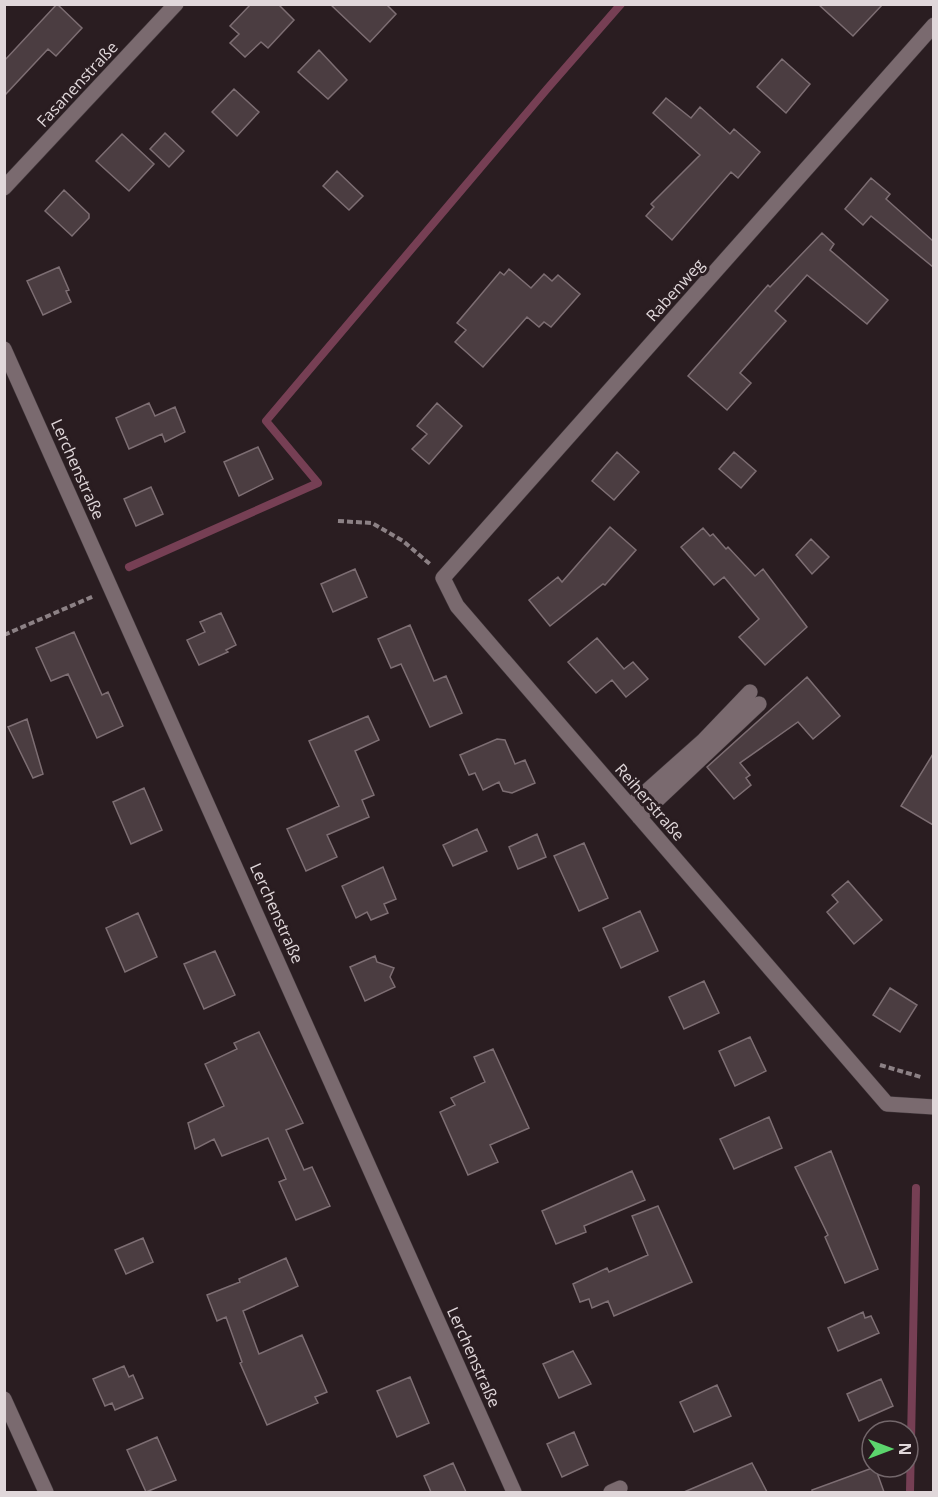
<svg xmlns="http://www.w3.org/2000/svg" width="938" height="1497" font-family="'Open Sans',sans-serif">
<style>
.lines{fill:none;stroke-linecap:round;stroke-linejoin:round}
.stream{stroke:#763f54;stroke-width:8}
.building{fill:#4b3d41;stroke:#7d6e73;stroke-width:1.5}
.minor-casing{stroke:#43393d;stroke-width:16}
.path{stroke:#8c8185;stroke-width:4;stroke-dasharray:6 3;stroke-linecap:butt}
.minor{stroke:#7a6a6f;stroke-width:15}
.labels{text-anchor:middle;stroke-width:6;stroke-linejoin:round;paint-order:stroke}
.street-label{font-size:16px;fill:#e0d7da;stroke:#2a1d21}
</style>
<rect width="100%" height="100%" fill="#2a1d21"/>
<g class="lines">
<path class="stream" d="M 129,567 L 318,483 L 266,421 L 547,89 L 621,4
M 910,1492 L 916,1188"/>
</g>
<path class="building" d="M 57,4 L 82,28 L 56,56 L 48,49 L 4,96 L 4,61 Z
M 251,4 L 278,4 L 294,20 L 268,48 L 261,42 L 245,57 L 230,43 L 239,34 L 230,26 Z
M 330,4 L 386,4 L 396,14 L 370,42 Z
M 818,4 L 883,4 L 853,36 Z
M 319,50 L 347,80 L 328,99 L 298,72 Z
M 782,59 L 810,84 L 786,113 L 757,87 Z
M 234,89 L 259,112 L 237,136 L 212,112 Z
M 666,98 L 691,118 L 700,107 L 730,134 L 734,129 L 760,152 L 738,178 L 731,172 L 672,240 L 646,216 L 654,207 L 651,204 L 700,155 L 653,113 Z
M 165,133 L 184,151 L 169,167 L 150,149 Z
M 122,134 L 154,164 L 129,191 L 96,161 Z
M 337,171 L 363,196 L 349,210 L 323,186 Z
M 871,178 L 890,194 L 886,199 L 933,241 L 933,267 L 871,216 L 863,225 L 845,209 Z
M 64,190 L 89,214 L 89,218 L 72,236 L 45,211 Z
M 822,233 L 834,244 L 830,250 L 888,300 L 867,324 L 807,275 L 775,311 L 786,321 L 740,373 L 751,383 L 727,410 L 688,376 L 768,285 L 770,287 Z
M 59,267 L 69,290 L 66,291 L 71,302 L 43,315 L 27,281 Z
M 509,269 L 531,288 L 544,274 L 552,281 L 558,275 L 580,294 L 551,327 L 544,322 L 539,327 L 527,317 L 483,367 L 455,342 L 466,330 L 457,323 L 500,272 L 504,275 Z
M 149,403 L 155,416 L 175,407 L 185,432 L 165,442 L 162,434 L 129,449 L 116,418 Z
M 437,403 L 462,426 L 429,464 L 412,449 L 427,434 L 417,426 Z
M 258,447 L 273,479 L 239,496 L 224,462 Z
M 617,452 L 639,472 L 614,500 L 592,481 Z
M 734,452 L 756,471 L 741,488 L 719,469 Z
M 151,487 L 163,514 L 136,526 L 124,499 Z
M 610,527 L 636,550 L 605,585 L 603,584 L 550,626 L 529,600 L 558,577 L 562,582 Z
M 703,528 L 710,536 L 713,534 L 726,549 L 728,547 L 755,576 L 763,569 L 807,627 L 765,665 L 739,637 L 759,619 L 724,577 L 714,585 L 681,547 Z
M 811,539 L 829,557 L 812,574 L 796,555 Z
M 355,569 L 367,597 L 333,612 L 321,584 Z
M 221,613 L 236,645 L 226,650 L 228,652 L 199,665 L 187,640 L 205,632 L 200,622 Z
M 410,625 L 434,681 L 446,676 L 462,713 L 430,727 L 401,664 L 391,668 L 378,639 Z
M 74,632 L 102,695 L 108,692 L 123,726 L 97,738 L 68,674 L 51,681 L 36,648 Z
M 597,638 L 624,669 L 633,662 L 648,679 L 626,697 L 612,680 L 596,693 L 568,662 Z
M 807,677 L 840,716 L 813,739 L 798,722 L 740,763 L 750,775 L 746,778 L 751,785 L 734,799 L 707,767 Z
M 368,716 L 379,740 L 355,751 L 374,795 L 362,800 L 369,817 L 327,835 L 337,857 L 306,871 L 287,829 L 339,806 L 309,741 Z
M 27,719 L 43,774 L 33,778 L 8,727 Z
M 497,739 L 505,740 L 515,764 L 525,760 L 535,783 L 512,793 L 503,791 L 499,782 L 483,790 L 475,773 L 469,775 L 460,755 Z
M 933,754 L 933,825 L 901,806 Z
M 144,788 L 162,830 L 131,844 L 113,802 Z
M 477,829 L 487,851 L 453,866 L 443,845 Z
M 537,834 L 546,857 L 518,869 L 509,847 Z
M 584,843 L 608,898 L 579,911 L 554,856 Z
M 383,867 L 396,899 L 384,904 L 388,913 L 371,920 L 367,912 L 356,918 L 342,886 Z
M 848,881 L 882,920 L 854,944 L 827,912 L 838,902 L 832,895 Z
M 640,911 L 658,951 L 621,968 L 603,928 Z
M 138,913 L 157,957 L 125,972 L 106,928 Z
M 215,951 L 235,995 L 204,1009 L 184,964 Z
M 375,956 L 377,962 L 394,968 L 390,977 L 395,987 L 365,1001 L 350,967 Z
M 704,981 L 719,1013 L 684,1029 L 669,997 Z
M 890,988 L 917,1005 L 900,1032 L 873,1015 Z
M 259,1032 L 303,1123 L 286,1130 L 304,1170 L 312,1167 L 330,1206 L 296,1220 L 279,1182 L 286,1179 L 268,1138 L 222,1156 L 214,1139 L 195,1149 L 188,1123 L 224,1106 L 205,1064 L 237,1049 L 234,1043 Z
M 750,1037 L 766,1071 L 735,1086 L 719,1051 Z
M 493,1049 L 529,1128 L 490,1145 L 498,1162 L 468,1175 L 440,1112 L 455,1105 L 451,1098 L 485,1082 L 474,1057 Z
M 769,1117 L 782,1148 L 734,1169 L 720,1139 Z
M 831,1151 L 878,1269 L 845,1283 L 825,1237 L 828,1235 L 795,1167 Z
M 632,1171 L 645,1200 L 584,1226 L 586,1232 L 556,1244 L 542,1211 Z
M 658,1206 L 692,1282 L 614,1316 L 608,1301 L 592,1308 L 589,1299 L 580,1302 L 573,1284 L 607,1268 L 609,1272 L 648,1255 L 632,1216 Z
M 143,1238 L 153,1262 L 126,1274 L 115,1250 Z
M 286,1258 L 298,1286 L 243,1311 L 259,1354 L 302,1335 L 327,1392 L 315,1397 L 318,1403 L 267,1425 L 240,1363 L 242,1362 L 226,1317 L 217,1321 L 207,1295 L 240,1282 L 239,1279 Z
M 863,1312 L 865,1318 L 871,1316 L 879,1333 L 838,1351 L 828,1328 Z
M 573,1351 L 591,1384 L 559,1398 L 543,1364 Z
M 124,1366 L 129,1377 L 133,1375 L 143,1398 L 115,1410 L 112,1403 L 105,1406 L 93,1379 Z
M 410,1377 L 429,1423 L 397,1437 L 377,1391 Z
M 881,1379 L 893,1406 L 859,1421 L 847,1394 Z
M 717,1385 L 731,1416 L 694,1432 L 680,1402 Z
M 574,1432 L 588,1465 L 562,1477 L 547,1444 Z
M 157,1437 L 176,1480 L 146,1492 L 127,1450 Z
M 453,1463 L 466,1492 L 431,1492 L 424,1476 Z
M 752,1463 L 767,1492 L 684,1492 Z
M 875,1467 L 884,1492 L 812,1492 L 812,1490 Z"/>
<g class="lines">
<g class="minor-casing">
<path id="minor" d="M 934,25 L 443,578 L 457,606 L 887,1104 L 934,1107
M 4,188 L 176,4
M 4,349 L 514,1492
M 630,806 L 704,740 L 750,692
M 639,817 L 759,704
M 4,1399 L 46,1492
M 611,1492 L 620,1488"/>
</g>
<path class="path" d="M 338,521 L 372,523 L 403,541 L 431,565
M 4,635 L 94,596
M 933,1041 L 934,1041
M 880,1065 L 921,1077"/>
<use href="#minor" class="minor"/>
</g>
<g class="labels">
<g class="street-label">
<text transform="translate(77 84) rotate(-47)" y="6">Fasanenstraße</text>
<text transform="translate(675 290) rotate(-48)" y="6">Rabenweg</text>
<text transform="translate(78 469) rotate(66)" y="6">Lerchenstraße</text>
<text transform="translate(650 802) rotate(49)" y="6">Reiherstraße</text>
<text transform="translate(277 913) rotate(66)" y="6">Lerchenstraße</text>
<text transform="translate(474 1357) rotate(66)" y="6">Lerchenstraße</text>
</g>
</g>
<rect width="938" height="1497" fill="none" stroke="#e0d7da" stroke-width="12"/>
<g transform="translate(890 1449) rotate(90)"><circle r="28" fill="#2a1d21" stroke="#73676b" stroke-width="1.5"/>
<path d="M0-4.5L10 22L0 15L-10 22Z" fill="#5cd56d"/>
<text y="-9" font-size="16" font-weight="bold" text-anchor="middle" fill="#e0d7da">N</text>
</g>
</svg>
